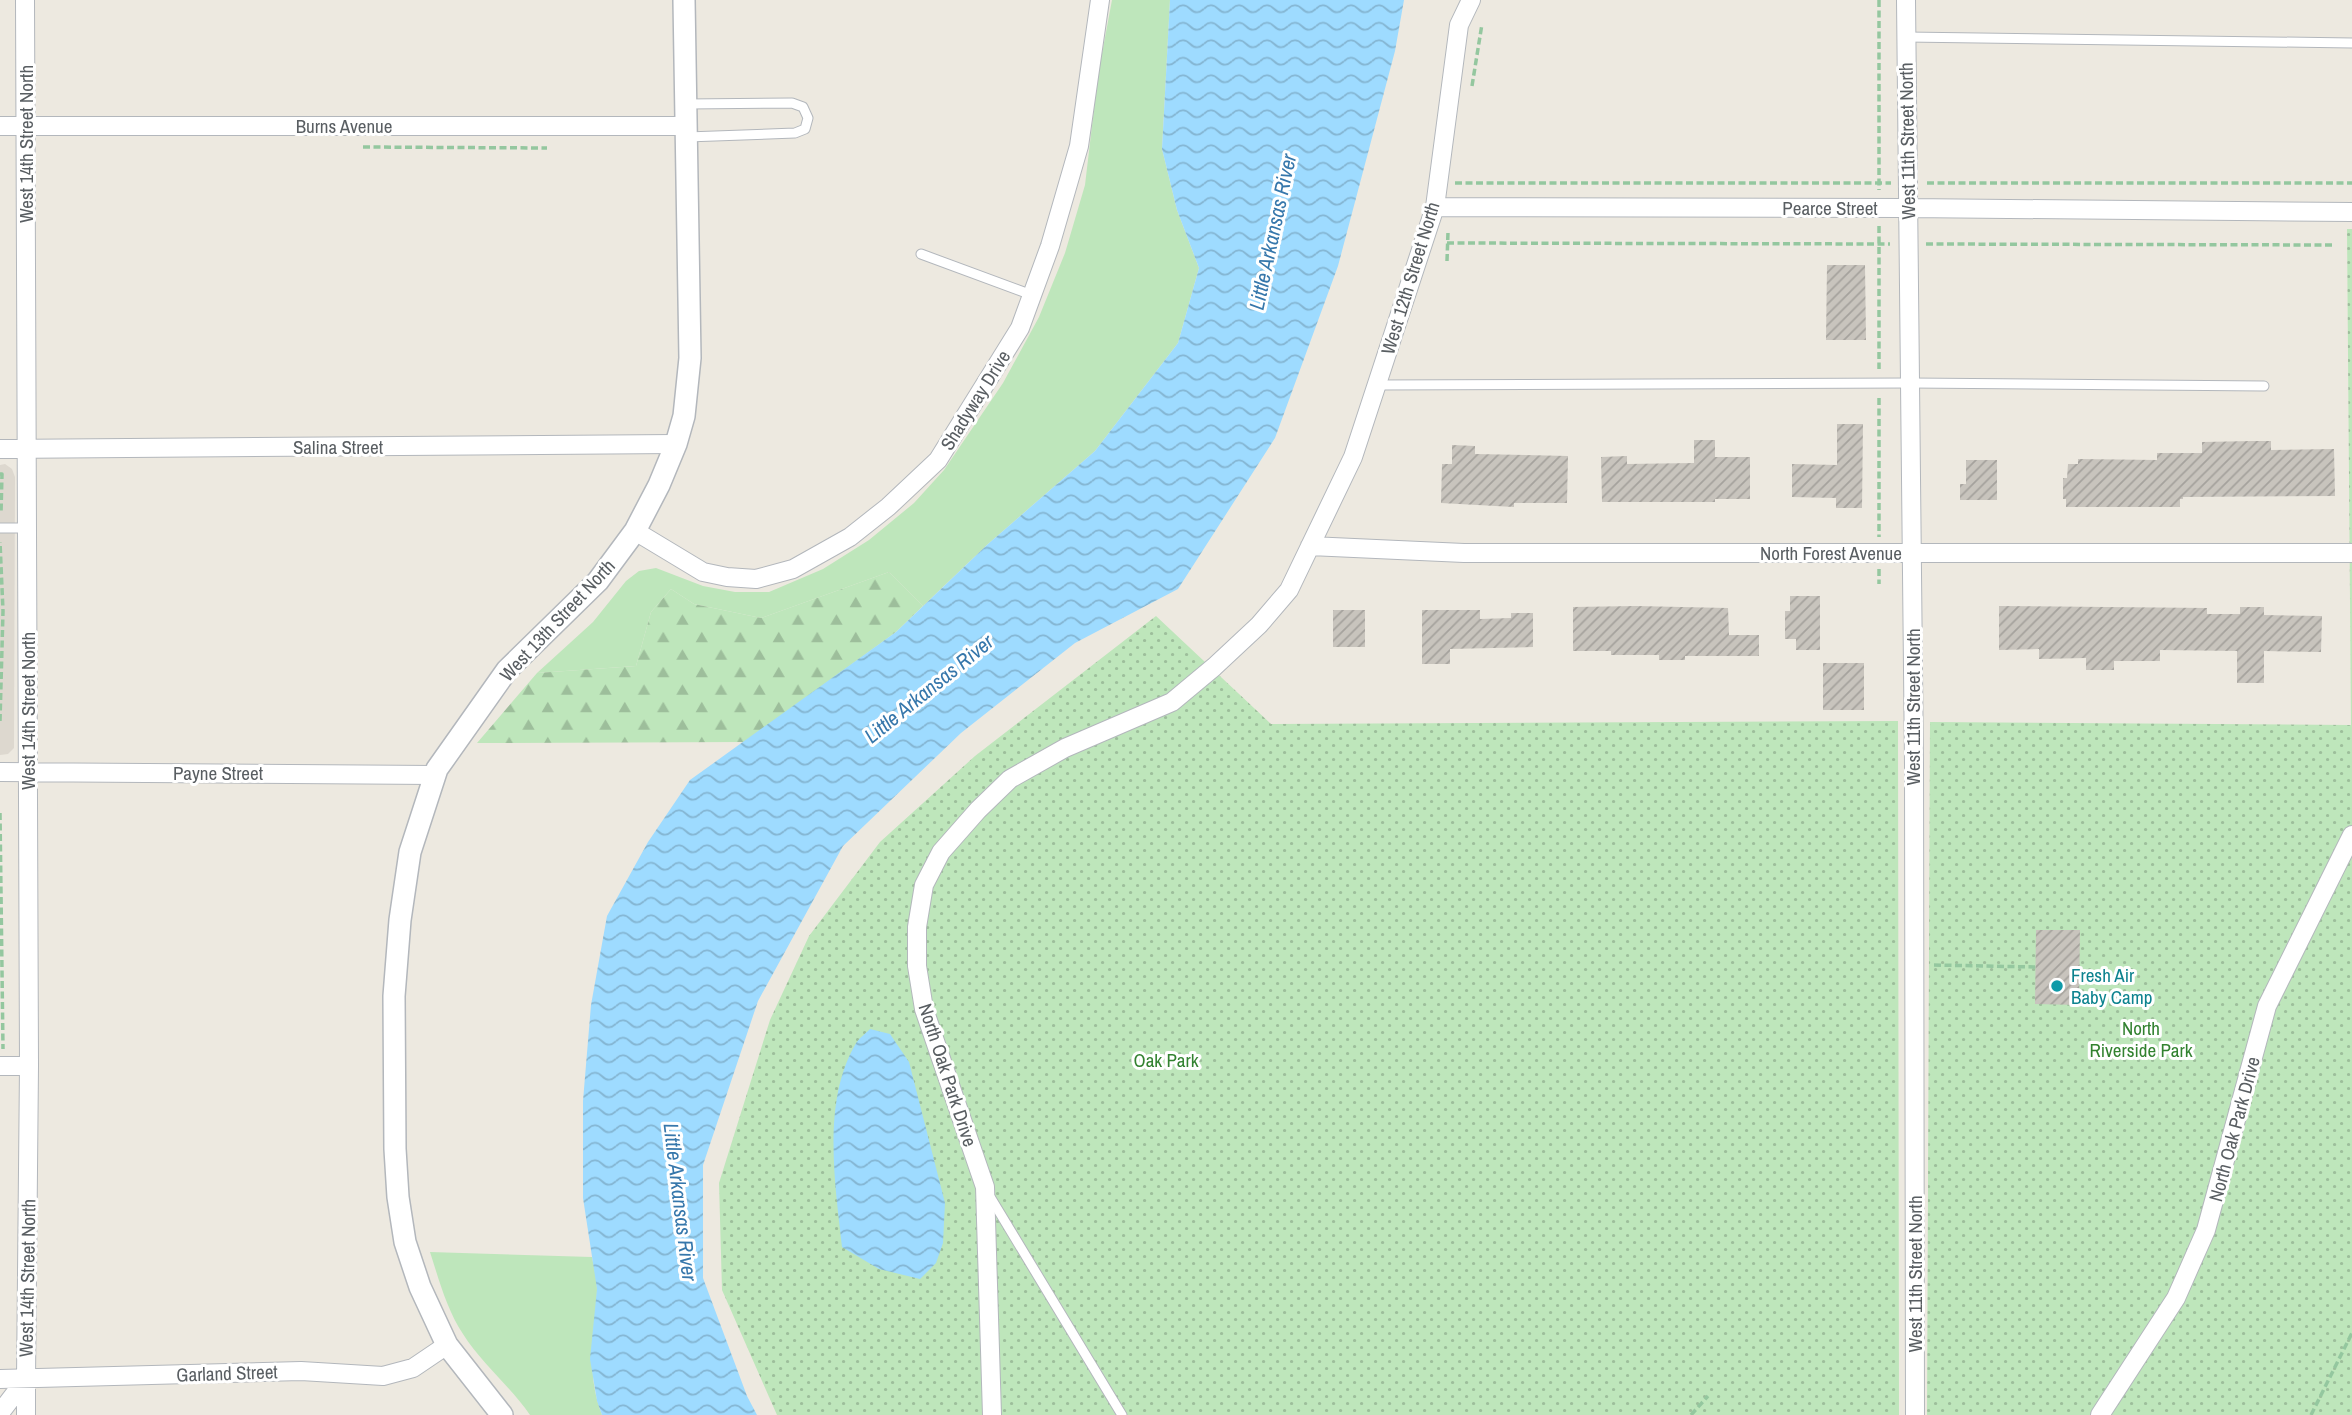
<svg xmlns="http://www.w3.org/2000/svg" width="2352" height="1415" font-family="'Archivo Narrow',sans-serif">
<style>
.education{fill:#ddd8cf}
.green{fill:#bee6bb}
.forest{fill:url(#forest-firs)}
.park{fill:url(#park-dots)}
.water{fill:url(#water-waves)}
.building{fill:url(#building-hatch)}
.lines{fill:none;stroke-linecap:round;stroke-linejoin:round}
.service-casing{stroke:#b3b7bc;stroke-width:11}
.minor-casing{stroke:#b3b7bc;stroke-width:20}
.tertiary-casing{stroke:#b3b7bc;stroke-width:24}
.path{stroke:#94c79f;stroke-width:3.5;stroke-dasharray:7 3.5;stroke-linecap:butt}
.service{stroke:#fff;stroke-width:9}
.minor{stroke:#fff;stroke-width:18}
.tertiary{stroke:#fff;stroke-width:21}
.culture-dot{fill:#0f9aa8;stroke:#fff;stroke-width:2.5}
.labels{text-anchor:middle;stroke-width:6;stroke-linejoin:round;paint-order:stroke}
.street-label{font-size:19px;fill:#595e62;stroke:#fff}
.culture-label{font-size:19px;fill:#0d838f;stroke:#fff;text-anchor:start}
.park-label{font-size:19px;fill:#328230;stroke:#fff}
.water-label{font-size:21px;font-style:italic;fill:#3677ab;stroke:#fff}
</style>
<defs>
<pattern id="forest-firs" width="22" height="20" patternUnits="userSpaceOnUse" patternTransform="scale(1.75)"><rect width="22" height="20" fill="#bee6bb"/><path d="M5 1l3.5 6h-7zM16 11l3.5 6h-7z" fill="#9dbe9b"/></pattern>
<pattern id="park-dots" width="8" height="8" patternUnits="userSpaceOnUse" patternTransform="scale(1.75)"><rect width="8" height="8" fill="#bee6bb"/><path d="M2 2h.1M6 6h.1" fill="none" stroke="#9dbe9b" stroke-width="1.8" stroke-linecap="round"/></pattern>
<pattern id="water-waves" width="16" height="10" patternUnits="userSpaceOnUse" patternTransform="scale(1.75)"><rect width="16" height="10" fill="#9edbff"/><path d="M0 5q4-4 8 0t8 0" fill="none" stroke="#84b5d2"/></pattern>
<pattern id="building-hatch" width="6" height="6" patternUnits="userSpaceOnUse" patternTransform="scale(1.75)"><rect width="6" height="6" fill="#c8c4bd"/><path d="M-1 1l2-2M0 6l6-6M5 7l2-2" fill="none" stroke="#a5a29d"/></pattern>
</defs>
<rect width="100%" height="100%" fill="#ede9e0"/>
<path class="education" d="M 5,464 L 12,469 L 15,477 L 14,748 L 8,754 L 0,755 L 0,465 Z"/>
<path class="green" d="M 1112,0 L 1170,0 L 1162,149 L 1177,210 L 1199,268 L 1178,343 L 1095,451 L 988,544 L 923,606 L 889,572 L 761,618 L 694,604 L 671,589 L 651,612 L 636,666 L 537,673 L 593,622 L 626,581 L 639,571 L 656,568 L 703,586 L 735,592 L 769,592 L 823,569 L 869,540 L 914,503 L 944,470 L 1003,383 L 1039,317 L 1065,253 L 1085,185 L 1098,75 Z
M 430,1252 L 592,1257 C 594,1268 597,1279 597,1290 C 597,1337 584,1367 602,1415 L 530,1415 C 510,1386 482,1364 463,1334 C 447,1310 439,1280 430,1252 Z"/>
<path class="forest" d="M 889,572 L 923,606 L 896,632 L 745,742 L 477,743 L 537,673 L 636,666 L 651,612 L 671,589 L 694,604 L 761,618 Z"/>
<path class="park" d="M 2347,229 L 2352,229 L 2352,1415 L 1927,1415 L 1930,722 L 2351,725 Z
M 1156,616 L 1271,724 L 1898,721 L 1899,1415 L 777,1415 L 722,1290 L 719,1183 L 770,1020 L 809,936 L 880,842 L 975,756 Z"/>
<path class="water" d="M 1170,0 L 1404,0 L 1395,51 L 1338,266 L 1275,438 L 1178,589 L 1075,643 L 961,733 L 843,846 L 758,1001 L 703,1165 L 703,1278 L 747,1396 L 757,1415 L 602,1415 L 597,1401 L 590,1359 L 597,1289 L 583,1198 L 583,1101 L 591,1005 L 607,916 L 648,842 L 690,780 L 896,632 L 988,544 L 1095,451 L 1178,343 L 1199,268 L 1177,210 L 1162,149 Z
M 870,1029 L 890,1034 L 909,1062 L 945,1203 L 943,1243 L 936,1263 L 920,1279 L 879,1269 L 842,1247 C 835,1184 822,1102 855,1045 C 858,1039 865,1034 870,1029 Z"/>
<path class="building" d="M 1827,265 L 1865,265 L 1866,340 L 1826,340 Z
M 1837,424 L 1863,424 L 1862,508 L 1836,508 L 1836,498 L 1792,497 L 1792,464 L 1837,465 Z
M 1694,440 L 1715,440 L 1715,457 L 1750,457 L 1750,499 L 1715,499 L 1715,502 L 1602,502 L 1601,457 L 1627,456 L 1627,464 L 1694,463 Z
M 2253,441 L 2271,441 L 2271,450 L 2334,449 L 2335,496 L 2183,497 L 2183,499 L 2180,499 L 2180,507 L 2066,507 L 2066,499 L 2063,499 L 2063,478 L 2067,478 L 2068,464 L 2078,464 L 2078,459 L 2157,460 L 2157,453 L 2202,453 L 2202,442 Z
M 1452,445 L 1475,446 L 1475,454 L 1568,456 L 1567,503 L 1514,503 L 1514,507 L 1441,503 L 1442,464 L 1452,464 Z
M 1966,460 L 1997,460 L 1997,500 L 1960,500 L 1960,484 L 1966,484 Z
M 1790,596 L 1820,596 L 1820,650 L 1796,650 L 1796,639 L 1785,639 L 1785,611 L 1790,611 Z
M 1636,606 L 1728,608 L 1729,635 L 1759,635 L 1759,656 L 1685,656 L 1685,660 L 1659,660 L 1659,655 L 1611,655 L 1611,651 L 1573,651 L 1573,607 Z
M 1999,606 L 2207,608 L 2207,614 L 2240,614 L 2240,607 L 2264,607 L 2264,615 L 2322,616 L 2321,652 L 2264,651 L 2264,683 L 2237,683 L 2237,651 L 2160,650 L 2160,661 L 2114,661 L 2114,670 L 2086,670 L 2086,658 L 2039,659 L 2039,649 L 1999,650 Z
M 1333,610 L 1365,610 L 1365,647 L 1333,647 Z
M 1422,610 L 1480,610 L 1480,619 L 1511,618 L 1511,613 L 1533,613 L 1533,647 L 1450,649 L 1450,664 L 1422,664 Z
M 1823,663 L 1864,663 L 1864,710 L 1823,710 Z
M 2036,930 L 2080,930 L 2079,1005 L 2035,1004 Z"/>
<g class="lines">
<g class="service-casing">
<path id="service" d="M 1906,37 L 2352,43
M 687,104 L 792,103 L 803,107 L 808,118 L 805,129 L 795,133 L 687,137
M 921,254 L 1032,295
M 1377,385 L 1910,383 L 2264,386
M 0,528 L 27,528
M 989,1195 L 1122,1415"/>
</g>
<g class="minor-casing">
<path id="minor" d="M 1906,0 L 1914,764 L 1915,1415
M 0,126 L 687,126
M 1435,207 L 1908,208 L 2352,212
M 0,449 L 676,444
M 635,531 L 703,572 L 727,577 L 756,579 L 793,569 L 850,537 L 888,507 L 938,460 L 1020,328 L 1050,246 L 1079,146 L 1100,0
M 1310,546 L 1464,553 L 2352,553
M 0,772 L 435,775
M 0,1066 L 29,1066
M 0,1379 L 301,1371 L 383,1376 L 413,1368 L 447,1345
M 26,1379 L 26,1415
M 0,1413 L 26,1379 L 29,1066 L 25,0
M 992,1415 L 985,1187 L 924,1009 L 917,966 L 917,927 L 924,885 L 941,852 L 978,810 L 1010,779 L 1065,748 L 1172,702 L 1214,667 L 1259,625 L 1289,590 L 1353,457 L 1435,207 L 1459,25 L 1471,0
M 2100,1415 L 2176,1298 L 2206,1230 L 2267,1006 L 2352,835"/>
</g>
<g class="tertiary-casing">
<path id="tertiary" d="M 502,1415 L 447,1345 L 420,1287 L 405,1242 L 398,1197 L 395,1149 L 394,996 L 400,920 L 410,852 L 437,769 L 507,670 L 598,581 L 635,531 L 659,485 L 676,444 L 684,416 L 690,358 L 684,0"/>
</g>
<path class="path" d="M 1879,0 L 1879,190
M 1472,86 L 1482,24
M 363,147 L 547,148
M 1455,183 L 1891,183
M 1927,183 L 2352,183
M 1879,226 L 1879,369
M 1447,243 L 1890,244
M 1926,244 L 2332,245
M 1447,261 L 1448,232
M 1879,398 L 1879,537
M 0,474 L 2,474 L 1,513
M 1879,569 L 1879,584
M 0,721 L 3,611 L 0,542
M 0,813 L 3,1049
M 1934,965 L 2035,967
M 1691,1415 L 1708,1396
M 2311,1415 L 2352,1333"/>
<use href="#service" class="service"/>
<use href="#minor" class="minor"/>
<use href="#tertiary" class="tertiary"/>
</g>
<circle class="culture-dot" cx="2057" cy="986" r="7"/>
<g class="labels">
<g class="street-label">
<text x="344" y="133">Burns Avenue</text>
<text transform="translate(1907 141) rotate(-91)" y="7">West 11th Street North</text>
<text transform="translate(26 144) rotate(-90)" y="7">West 14th Street North</text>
<text x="1830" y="215">Pearce Street</text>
<text transform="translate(1410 278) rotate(-73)" y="7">West 12th Street North</text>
<text transform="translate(975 400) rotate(-58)" y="7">Shadyway Drive</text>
<text x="338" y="454">Salina Street</text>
<text x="1831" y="560">North Forest Avenue</text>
<text transform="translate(557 620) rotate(-47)" y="7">West 13th Street North</text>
<text transform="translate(1913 707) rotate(-90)" y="7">West 11th Street North</text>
<text transform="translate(28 711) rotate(-90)" y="7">West 14th Street North</text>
<text x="218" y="780">Payne Street</text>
<text transform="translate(948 1075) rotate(72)" y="7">North Oak Park Drive</text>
<text transform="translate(2234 1129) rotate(-75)" y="7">North Oak Park Drive</text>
<text transform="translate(1915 1274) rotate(-90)" y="7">West 11th Street North</text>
<text transform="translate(27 1278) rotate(-89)" y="7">West 14th Street North</text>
<text transform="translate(227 1373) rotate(-2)" y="7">Garland Street</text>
</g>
<g class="culture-label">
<text x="2071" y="982">Fresh Air<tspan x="2071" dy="22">Baby Camp</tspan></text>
</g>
<g class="park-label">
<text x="2141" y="1035">North<tspan x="2141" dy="22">Riverside Park</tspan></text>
<text x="1166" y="1067">Oak Park</text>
</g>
<g class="water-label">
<text transform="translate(1273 232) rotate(-78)" y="7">Little Arkansas River</text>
<text transform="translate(929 689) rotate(-39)" y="7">Little Arkansas River</text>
<text transform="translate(680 1202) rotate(83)" y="7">Little Arkansas River</text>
</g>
</g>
</svg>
